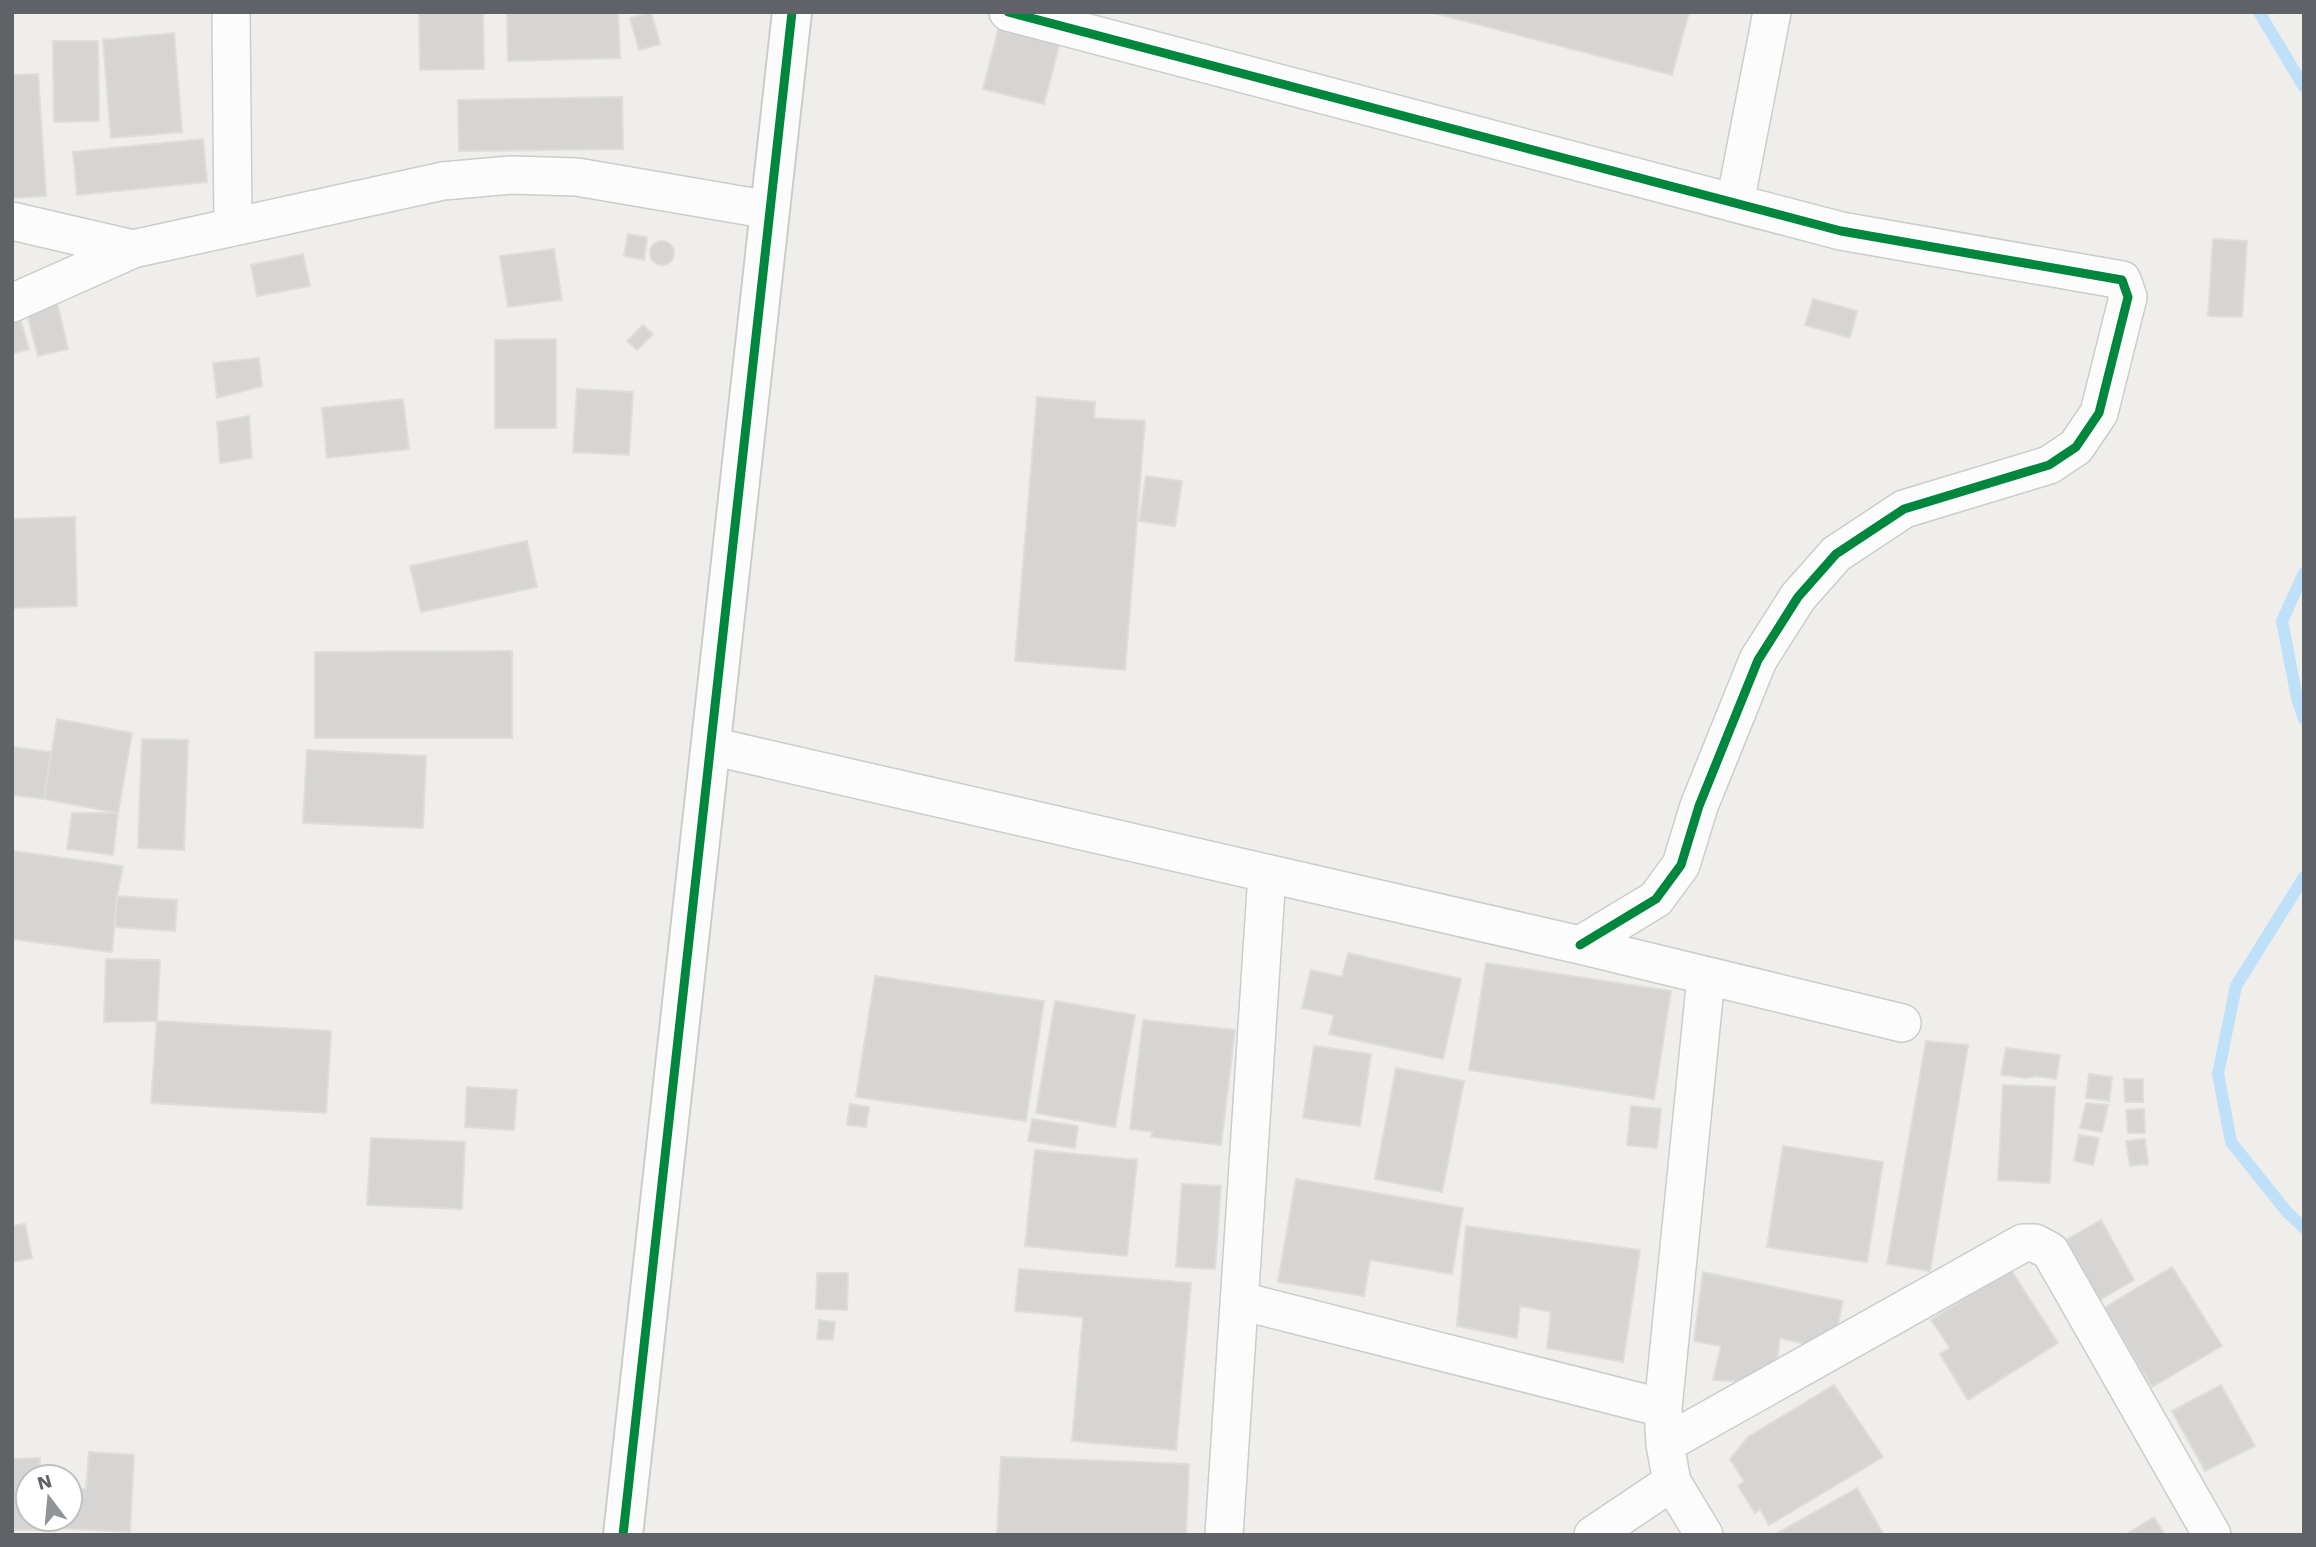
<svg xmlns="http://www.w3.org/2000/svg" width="2316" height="1547" font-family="'Work Sans',sans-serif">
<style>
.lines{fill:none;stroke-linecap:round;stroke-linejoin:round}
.stream{stroke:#bfe0f9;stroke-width:12}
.building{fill:#d6d5d3;stroke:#deddd9;stroke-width:2}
.minor-casing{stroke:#cbcccc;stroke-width:40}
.tertiary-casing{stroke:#cbcccc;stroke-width:42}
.minor{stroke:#fdfcfc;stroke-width:37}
.tertiary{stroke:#fdfcfc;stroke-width:38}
.cycleway-casing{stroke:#fff;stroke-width:13}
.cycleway{stroke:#00873e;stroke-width:9}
</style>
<rect width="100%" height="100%" fill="#efeeea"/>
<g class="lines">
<path class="stream" d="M 2259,12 L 2304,87
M 2304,573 L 2282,621 L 2297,698 L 2304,719
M 2304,877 L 2236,986 L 2218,1074 L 2231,1142 L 2287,1212 L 2304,1228"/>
</g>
<path class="building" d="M 419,12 L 483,12 L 484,69 L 420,70 Z
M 507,12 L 618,12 L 620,58 L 508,61 Z
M 651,12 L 660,44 L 639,50 L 630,18 Z
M 1430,12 L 1689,12 L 1672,75 Z
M 1000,23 L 1061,38 L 1044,104 L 983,89 Z
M 174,33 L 182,132 L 111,138 L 103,40 Z
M 53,41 L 98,41 L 99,121 L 54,122 Z
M 38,74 L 46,196 L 12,198 L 12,75 Z
M 622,97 L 623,149 L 459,151 L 458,100 Z
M 203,139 L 207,182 L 77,195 L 73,152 Z
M 628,234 L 647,237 L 644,260 L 624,256 Z
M 2213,239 L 2247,241 L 2242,317 L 2208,316 Z
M650 253a12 12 0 1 1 24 0a12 12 0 1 1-24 0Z
M 554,249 L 562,300 L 508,307 L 500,256 Z
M 303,254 L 310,286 L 257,296 L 251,265 Z
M 1813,299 L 1857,311 L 1850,338 L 1805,325 Z
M 57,302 L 68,349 L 38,356 L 26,310 Z
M 19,315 L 29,349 L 12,354 L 12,317 Z
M 643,325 L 653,334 L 637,350 L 627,341 Z
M 556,339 L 556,428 L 495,428 L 495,340 Z
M 259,358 L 262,386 L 217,398 L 213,363 Z
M 577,389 L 633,392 L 629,455 L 573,452 Z
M 1037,397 L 1095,402 L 1094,418 L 1145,421 L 1125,670 L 1015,661 Z
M 403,399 L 409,449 L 327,458 L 322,408 Z
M 249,416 L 252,458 L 220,463 L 217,422 Z
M 1146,476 L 1182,481 L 1175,526 L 1139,521 Z
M 75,517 L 77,606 L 12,608 L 12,519 Z
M 527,541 L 537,587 L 421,612 L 410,566 Z
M 512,651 L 512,738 L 315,738 L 315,652 Z
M 57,719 L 132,733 L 118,813 L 44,799 Z
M 142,739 L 188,740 L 184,850 L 138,848 Z
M 12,747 L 51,752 L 44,799 L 12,795 Z
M 307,750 L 426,756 L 423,828 L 303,823 Z
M 72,813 L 118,813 L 113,855 L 67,849 Z
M 12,851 L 123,866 L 117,896 L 112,952 L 12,939 Z
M 117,896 L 177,900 L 175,931 L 115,927 Z
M 1348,953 L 1461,979 L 1443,1059 L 1329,1034 L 1334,1015 L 1302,1008 L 1311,970 L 1342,977 Z
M 106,959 L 160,960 L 157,1021 L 104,1022 Z
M 1486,963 L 1671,991 L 1654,1099 L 1469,1070 Z
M 875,976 L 1044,1001 L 1026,1121 L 856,1097 Z
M 1055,1001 L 1135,1015 L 1115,1127 L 1036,1113 Z
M 1143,1020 L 1235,1030 L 1221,1145 L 1151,1137 L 1153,1132 L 1130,1129 Z
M 157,1021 L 331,1031 L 326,1113 L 151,1103 Z
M 1926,1041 L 1968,1045 L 1930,1271 L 1887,1264 Z
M 1314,1046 L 1371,1054 L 1360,1126 L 1303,1118 Z
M 2006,1048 L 2060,1055 L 2056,1079 L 2036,1076 L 2027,1078 L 2001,1075 Z
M 1396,1068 L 1464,1081 L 1442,1192 L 1375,1179 Z
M 2089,1074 L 2112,1077 L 2109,1101 L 2086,1098 Z
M 2124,1079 L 2143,1079 L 2143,1102 L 2125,1102 Z
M 2003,1085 L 2055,1087 L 2050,1183 L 1998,1180 Z
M 467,1087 L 517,1090 L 514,1130 L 465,1127 Z
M 2086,1103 L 2108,1105 L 2102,1132 L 2080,1128 Z
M 850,1104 L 869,1107 L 866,1127 L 847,1125 Z
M 1631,1106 L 1661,1109 L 1657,1148 L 1627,1145 Z
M 2144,1109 L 2145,1133 L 2128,1133 L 2126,1110 Z
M 1032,1119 L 1078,1126 L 1075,1148 L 1028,1141 Z
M 2079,1135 L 2099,1138 L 2093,1165 L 2074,1161 Z
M 371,1138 L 465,1142 L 462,1209 L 367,1205 Z
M 2145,1139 L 2148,1164 L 2130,1166 L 2126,1141 Z
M 1783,1146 L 1883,1162 L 1867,1262 L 1767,1247 Z
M 1035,1150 L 1137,1160 L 1127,1256 L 1025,1246 Z
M 1296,1179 L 1463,1208 L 1452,1274 L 1370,1260 L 1364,1296 L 1278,1282 Z
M 1182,1184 L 1221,1186 L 1215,1269 L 1176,1267 Z
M 2101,1220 L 2134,1280 L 2093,1304 L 2057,1245 Z
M 25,1224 L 32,1258 L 12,1262 L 12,1226 Z
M 1466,1226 L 1640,1250 L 1623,1362 L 1547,1348 L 1551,1312 L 1520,1306 L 1517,1338 L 1457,1326 Z
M 2172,1267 L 2222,1346 L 2152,1387 L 2104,1308 Z
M 1019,1269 L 1191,1283 L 1176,1450 L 1072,1441 L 1083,1317 L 1015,1311 Z
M 2011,1270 L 2058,1343 L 1968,1400 L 1940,1354 L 1950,1348 L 1931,1320 Z
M 1703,1272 L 1843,1301 L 1835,1337 L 1821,1334 L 1815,1346 L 1780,1338 L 1776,1368 L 1763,1366 L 1757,1382 L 1713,1380 L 1721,1346 L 1694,1341 Z
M 817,1273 L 848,1273 L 847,1310 L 816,1309 Z
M 819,1320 L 835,1322 L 833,1340 L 817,1339 Z
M 1834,1385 L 1883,1457 L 1769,1525 L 1760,1509 L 1755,1513 L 1738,1486 L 1744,1481 L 1730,1459 L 1748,1437 Z
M 2221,1385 L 2255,1446 L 2205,1471 L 2172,1411 Z
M 89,1452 L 134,1455 L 130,1532 L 39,1527 L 40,1519 L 70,1519 L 70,1488 L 86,1489 Z
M 1001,1457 L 1189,1464 L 1186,1535 L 997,1535 Z
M 40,1458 L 39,1477 L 28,1477 L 28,1519 L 39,1519 L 39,1530 L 12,1530 L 12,1459 Z
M 1857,1488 L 1884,1535 L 1774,1535 Z
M 2154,1517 L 2165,1535 L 2125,1535 Z"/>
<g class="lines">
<g class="minor-casing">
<path id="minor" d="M 231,12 L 233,226
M 1008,12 L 1841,231 L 2122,280 L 2128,297 L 2099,413 L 2076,447 L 2049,465 L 1904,509 L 1836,554 L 1798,597 L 1758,660 L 1699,806 L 1681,865 L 1656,899 L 1580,945
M 1735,203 L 1772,12
M 12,221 L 133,249
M 12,303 L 133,249 L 443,181 L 511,175 L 577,177 L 770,210
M 711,746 L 1580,945 L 1902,1023
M 1241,1301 L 1663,1408
M 1665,1444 L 2023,1243 L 2035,1243 L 2050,1251 L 2212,1535
M 1672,1482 L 1704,1535
M 1224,1535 L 1267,874
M 1593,1535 L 1672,1482 L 1665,1444 L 1663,1408 L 1706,977"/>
</g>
<g class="tertiary-casing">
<path id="tertiary" d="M 623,1535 L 792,12"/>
</g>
<use href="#minor" class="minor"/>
<use href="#tertiary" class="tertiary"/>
<g class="cycleway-casing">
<path id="cycleway" d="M 1008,12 L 1841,231 L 2122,280 L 2128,297 L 2099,413 L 2076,447 L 2049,465 L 1904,509 L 1836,554 L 1798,597 L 1758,660 L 1699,806 L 1681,865 L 1656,899 L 1580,945
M 623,1535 L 792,12"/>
</g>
<use href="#cycleway" class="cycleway"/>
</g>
<rect width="2316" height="1547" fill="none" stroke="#5f6368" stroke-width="28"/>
<g transform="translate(49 1498) rotate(344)"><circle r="33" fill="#ffffff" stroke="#bfc1c3" stroke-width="2"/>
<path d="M0-5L12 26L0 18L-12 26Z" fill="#919496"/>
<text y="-10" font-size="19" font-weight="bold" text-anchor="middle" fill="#5f6368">N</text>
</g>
</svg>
